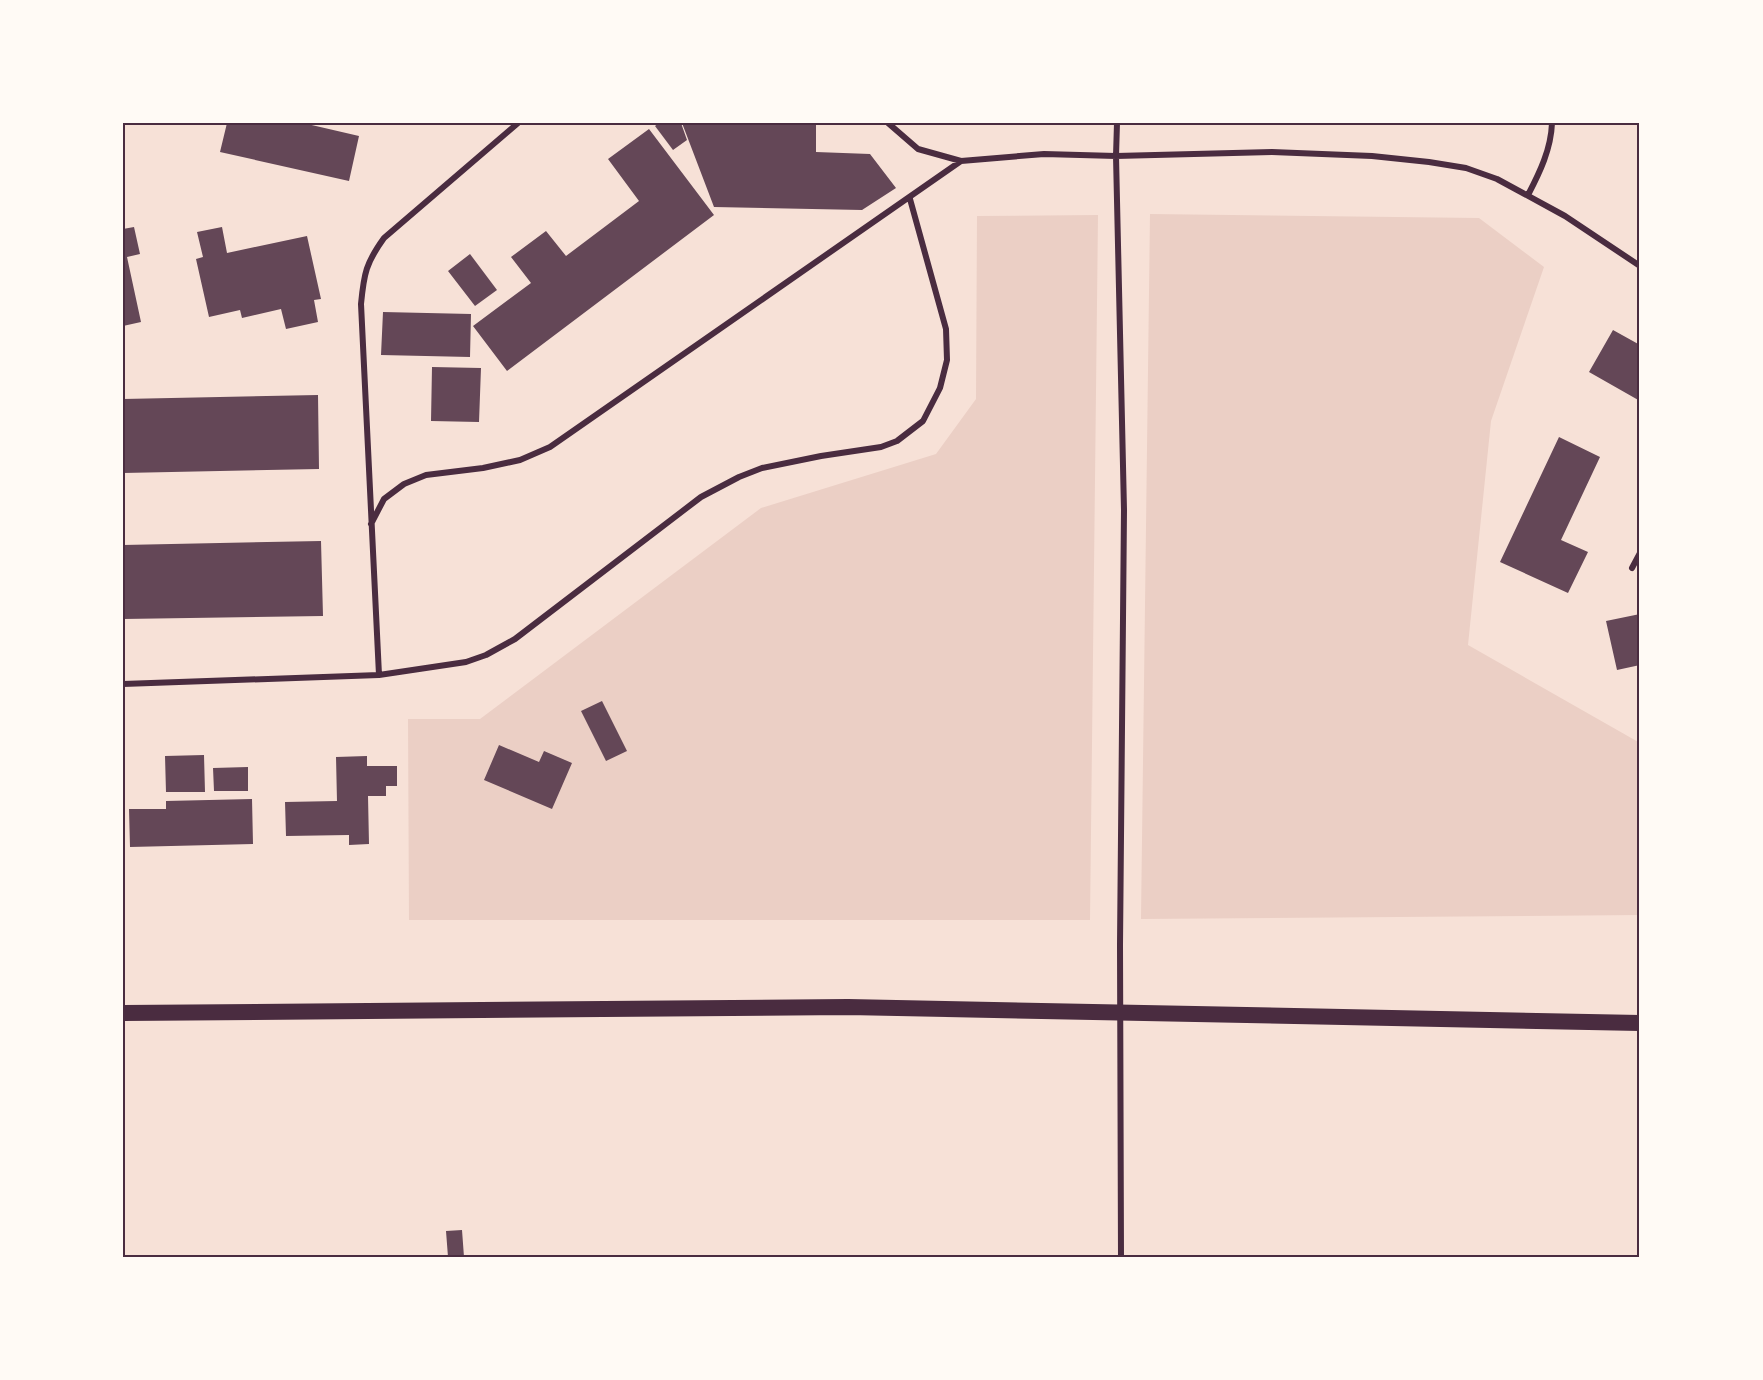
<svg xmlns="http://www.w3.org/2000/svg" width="1763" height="1380" font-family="'PT Sans Narrow',sans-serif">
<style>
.green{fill:#ebcfc5}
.building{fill:#644757}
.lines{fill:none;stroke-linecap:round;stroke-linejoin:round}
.minor{stroke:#4a2c40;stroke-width:6}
.trunk{stroke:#4a2c40;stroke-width:16}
.neatline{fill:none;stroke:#4a2c40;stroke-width:2}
</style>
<rect width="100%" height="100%" fill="#f7e1d7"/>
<path class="green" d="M 1150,214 L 1479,218 L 1544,267 L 1491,421 L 1468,645 L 1640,743 L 1640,915 L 1141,919 Z
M 1098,215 L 1090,920 L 409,920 L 408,719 L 480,719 L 761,508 L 936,454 L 976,399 L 977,216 Z"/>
<path class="building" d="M 227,123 L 303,123 L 359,136 L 349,181 L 220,152 Z
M 659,123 L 681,123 L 687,140 L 673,150 L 655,126 Z
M 682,123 L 816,123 L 816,152 L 870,154 L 896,188 L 862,210 L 714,207 Z
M 649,129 L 714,215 L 507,371 L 473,326 L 531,283 L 511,257 L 546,231 L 566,256 L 639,201 L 608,159 Z
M 134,227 L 140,254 L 127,257 L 141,322 L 123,326 L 123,229 Z
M 222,227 L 227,253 L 307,236 L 321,299 L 314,300 L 318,322 L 286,329 L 281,309 L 242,318 L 240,310 L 209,317 L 196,259 L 203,257 L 197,232 Z
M 470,254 L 497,290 L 475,306 L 448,271 Z
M 383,312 L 471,314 L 470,357 L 381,355 Z
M 1613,330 L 1640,345 L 1640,401 L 1589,372 Z
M 432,367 L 481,368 L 479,422 L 431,421 Z
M 318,395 L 319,469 L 123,473 L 123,399 Z
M 1559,437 L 1600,457 L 1561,540 L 1588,552 L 1568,593 L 1500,562 Z
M 321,541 L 323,616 L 123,619 L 123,545 Z
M 1640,614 L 1640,665 L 1617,670 L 1606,621 Z
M 602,701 L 627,751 L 606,761 L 581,711 Z
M 499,745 L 539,762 L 544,751 L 572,763 L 552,809 L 484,780 Z
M 204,755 L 205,792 L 166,792 L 165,756 Z
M 367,756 L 367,766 L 397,766 L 397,786 L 386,786 L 386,796 L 368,796 L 369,844 L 349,845 L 349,835 L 286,836 L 285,802 L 337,801 L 336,757 Z
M 248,767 L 248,791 L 214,791 L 213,768 Z
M 252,799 L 253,844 L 130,847 L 129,809 L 166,809 L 166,801 Z
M 462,1230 L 464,1257 L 448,1257 L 446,1231 Z"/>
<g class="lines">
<path class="minor" d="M 888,123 L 918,149 L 961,161
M 1117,123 L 1116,156 L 1124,510 L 1120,945 L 1121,1257
M 1528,195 C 1540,172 1551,149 1552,123
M 371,524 L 384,499 L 404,484 L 426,475 L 483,468 L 520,460 L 550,447 L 961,161 L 1044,154 L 1116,156 L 1272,152 L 1372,156 L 1429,162 L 1466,168 L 1497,179 L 1565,216 L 1640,266
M 1632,568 L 1640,553
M 379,675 L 361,304 C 364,273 366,263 384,238 L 518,123
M 123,684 L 379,675 L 466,662 L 486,655 L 515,639 L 701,497 L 739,477 L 762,468 L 821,456 L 881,447 L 897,441 L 923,421 L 940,388 L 947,360 L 946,329 L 910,199"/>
<path class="trunk" d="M 123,1013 L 848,1007 L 1640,1023"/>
</g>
<rect width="1763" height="1380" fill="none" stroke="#fffaf5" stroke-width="249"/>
<rect x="124" y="124" width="1514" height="1132" class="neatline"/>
</svg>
